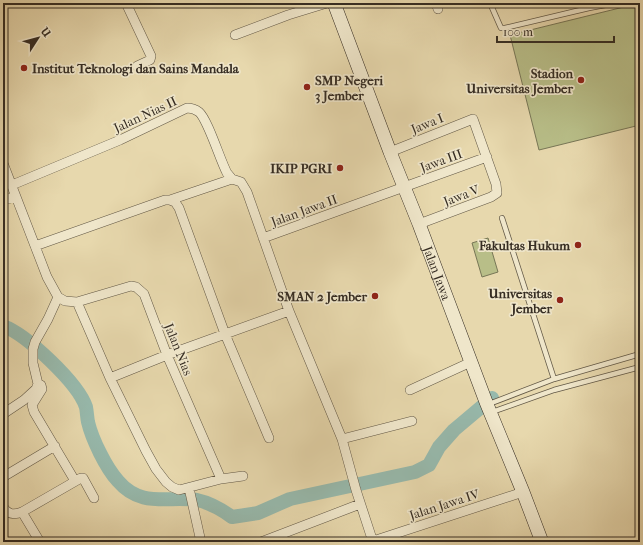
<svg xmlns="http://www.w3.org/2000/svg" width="643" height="545" font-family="'IM FELL French Canon',serif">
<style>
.green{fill:#b8be88;stroke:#777656}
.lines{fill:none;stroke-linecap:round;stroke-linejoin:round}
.river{stroke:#97b9ac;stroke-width:14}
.lane-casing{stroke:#625846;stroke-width:6}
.street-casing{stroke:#625846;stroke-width:10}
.secondary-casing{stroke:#362d23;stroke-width:14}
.lane{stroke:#efe6ca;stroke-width:4.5}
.street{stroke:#efe6ca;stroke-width:9}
.secondary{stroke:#efe6ca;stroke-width:13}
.poi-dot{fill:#8f2418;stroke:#efe6ca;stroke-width:1.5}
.labels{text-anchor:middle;stroke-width:3.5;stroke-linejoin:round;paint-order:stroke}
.poi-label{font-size:13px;font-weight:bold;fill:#362d23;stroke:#efe6ca;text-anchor:end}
.street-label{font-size:13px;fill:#362d23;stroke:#efe6ca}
</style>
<rect width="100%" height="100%" fill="#e7d8ad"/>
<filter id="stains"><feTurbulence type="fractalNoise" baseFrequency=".005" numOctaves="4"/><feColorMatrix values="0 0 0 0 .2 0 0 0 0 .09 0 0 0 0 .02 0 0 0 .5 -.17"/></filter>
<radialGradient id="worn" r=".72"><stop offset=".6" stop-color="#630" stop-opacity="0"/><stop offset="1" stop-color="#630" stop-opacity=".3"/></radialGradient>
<path class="green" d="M 640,3 L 640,125 L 539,150 L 510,35 Z
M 488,238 L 498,272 L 482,277 L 472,243 Z"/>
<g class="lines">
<path class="river" d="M 3,326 C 26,334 78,383 86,407 C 87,412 87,417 88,422 C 92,439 106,468 118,481 C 141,508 167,496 197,500 C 211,503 221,509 232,517 L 258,513 L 290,499 L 415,472 L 429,465 L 439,447 L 454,430 L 492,398"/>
<g class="lane-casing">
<path id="lane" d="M 490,3 L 501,28 L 505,28 L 589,8
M 588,3 L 589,8 L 616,3
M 502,218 L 554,379
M 489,404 L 554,379 L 640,354
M 492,412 L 554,390 L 640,367"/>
</g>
<g class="street-casing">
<path id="street" d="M 126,3 L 151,56 L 150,60 L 137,66
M 436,3 L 438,9
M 235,35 L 288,15 L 327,3
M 390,152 L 473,119 L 496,184 L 497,193 L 491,197 L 419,224
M 3,163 L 47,277 L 58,297 L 65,301 L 77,302 L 131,286 L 136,287 L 144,294 L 167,355 L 221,479
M 12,185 L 120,140 L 187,108 C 191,108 195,109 199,112 C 208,120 220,160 227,173 L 232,179 L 241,182 L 247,192 L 289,311 L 342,439 L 356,490 L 373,542
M 3,200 L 16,197
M 170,200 L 175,202 L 179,208 L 225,334 L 269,438
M 263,238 L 487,157
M 35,246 L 165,200 L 170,200 L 232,179
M 77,302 L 110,378 L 146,451 L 156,469 L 166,482 L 172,487 L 179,490 L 221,479 L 243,476
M 110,378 L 167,355 L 289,311
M 38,384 L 41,385 L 42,389 L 32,405 L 34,412 L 75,481
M 410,390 L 471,362
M 3,414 L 24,400 L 36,389 L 38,384 L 33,363 L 33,349 L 35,342 L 48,319 L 58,297
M 342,439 L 412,421
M 3,477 L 55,446
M 189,488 L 201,542
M 3,507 C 8,515 14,515 22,512 L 81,478 L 83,478 L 94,498
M 22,512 L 40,542
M 373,541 L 523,492
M 261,542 L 360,504"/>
</g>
<g class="secondary-casing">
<g id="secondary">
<path id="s1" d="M 334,3 L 390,152 L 419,224 L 486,402 L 523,492 L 542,542"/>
</g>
</g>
<use href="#lane" class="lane"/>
<use href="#street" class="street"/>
<use href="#secondary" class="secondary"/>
</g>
<g class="poi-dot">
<circle cx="24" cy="68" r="4"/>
<circle cx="581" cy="80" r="4"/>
<circle cx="307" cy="87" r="4"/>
<circle cx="340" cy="168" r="4"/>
<circle cx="578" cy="245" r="4"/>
<circle cx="375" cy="296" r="4"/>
<circle cx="560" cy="300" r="4"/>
</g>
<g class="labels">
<g class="poi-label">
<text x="32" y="73" text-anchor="start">Institut Teknologi dan Sains Mandala</text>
<text x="573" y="78">Stadion<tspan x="573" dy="15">Universitas Jember</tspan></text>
<text x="315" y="85" text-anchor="start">SMP Negeri<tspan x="315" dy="15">3 Jember</tspan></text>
<text x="332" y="173">IKIP PGRI</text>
<text x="570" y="250">Fakultas Hukum</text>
<text x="552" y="298">Universitas<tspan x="552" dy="15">Jember</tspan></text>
<text x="367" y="301">SMAN 2 Jember</text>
</g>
<g class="street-label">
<text transform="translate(145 114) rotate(-25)" y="5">Jalan Nias II</text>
<text transform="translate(427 123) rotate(-22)" y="5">Jawa I</text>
<text transform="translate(441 160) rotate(-20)" y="5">Jawa III</text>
<text transform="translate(461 195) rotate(-21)" y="5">Jawa V</text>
<text transform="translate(304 210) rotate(-20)" y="5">Jalan Jawa II</text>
<text dy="5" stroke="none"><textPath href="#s1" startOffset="289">Jalan Jawa</textPath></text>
<text transform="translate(179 349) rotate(68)" y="5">Jalan Nias</text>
<text transform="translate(444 504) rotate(-18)" y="5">Jalan Jawa IV</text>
</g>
</g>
<rect width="643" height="545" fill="none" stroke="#e7d8ad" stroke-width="16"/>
<rect x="4" y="4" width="635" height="537" fill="none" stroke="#362d23" stroke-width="2"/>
<rect x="8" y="8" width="627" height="529" fill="none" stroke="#362d23"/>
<g transform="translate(38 38) rotate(54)" stroke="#efe6ca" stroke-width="3" paint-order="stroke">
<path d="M0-3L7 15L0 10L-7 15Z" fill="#362d23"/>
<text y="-6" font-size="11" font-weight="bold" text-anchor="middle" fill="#362d23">U</text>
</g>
<path d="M497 36v6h117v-6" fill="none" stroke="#362d23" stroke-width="2"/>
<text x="503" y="36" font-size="12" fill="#362d23" stroke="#efe6ca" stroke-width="3" paint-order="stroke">100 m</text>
<rect width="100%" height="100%" filter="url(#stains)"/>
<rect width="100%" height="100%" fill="url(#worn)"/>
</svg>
